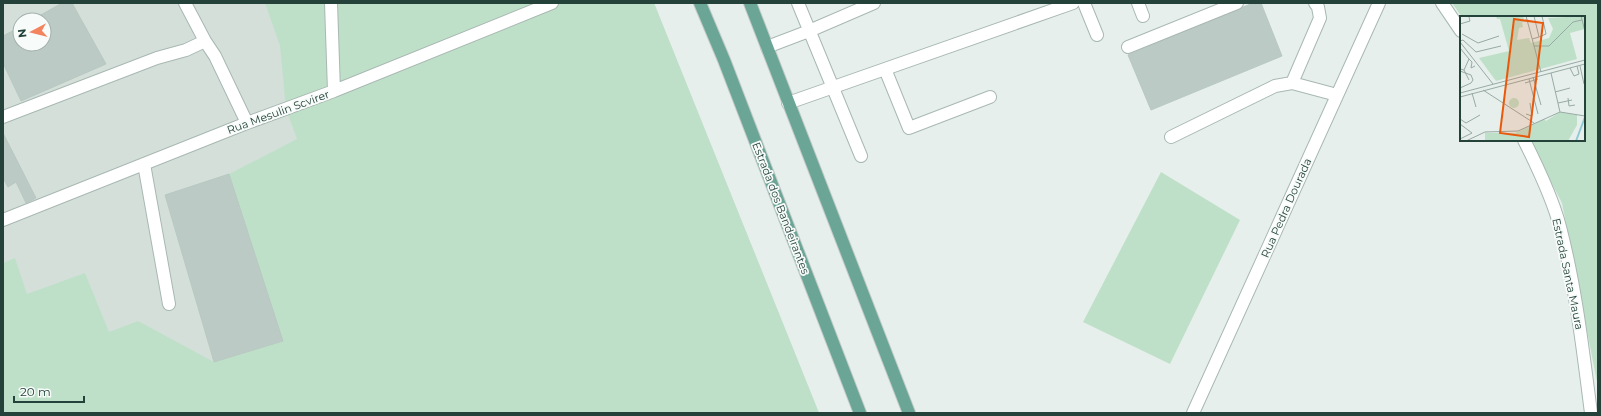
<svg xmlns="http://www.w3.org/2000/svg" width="1601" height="416" font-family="Montserrat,sans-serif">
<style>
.built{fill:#d4dfda;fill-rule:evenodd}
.green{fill:#bfe0c8}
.building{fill:#bbcac4;stroke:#b8c9c2}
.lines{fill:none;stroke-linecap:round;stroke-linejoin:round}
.minor-casing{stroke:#a8b8b2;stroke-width:14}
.major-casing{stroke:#c2cac8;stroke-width:14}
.minor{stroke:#fff;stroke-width:12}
.major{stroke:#6aa596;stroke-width:12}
.labels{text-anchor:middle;stroke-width:3.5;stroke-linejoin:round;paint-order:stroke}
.street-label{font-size:11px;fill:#24423a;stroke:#f7fbf9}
.inset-river{fill:none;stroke:#8ec9d4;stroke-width:2}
.inset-road{fill:none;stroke:#98aaa4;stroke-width:1}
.view{fill:#e8590c;fill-opacity:0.15;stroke:#e8590c;stroke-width:2}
.inset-edge{fill:none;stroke:#24423a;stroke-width:2}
</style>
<rect width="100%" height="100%" fill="#e6efeb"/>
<path class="built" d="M 3,3 L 654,3 L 819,413 L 3,413 ZM 20,20 L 44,20 L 44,44 L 20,44 Z"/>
<path class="green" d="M 265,3 L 654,3 L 819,413 L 3,413 L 3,263 L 15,258 L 27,294 L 85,273 L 109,332 L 138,321 L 214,362 L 283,341 L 229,174 L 297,139 L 286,109 L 280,46 Z
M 1452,3 L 1598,3 L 1598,387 L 1562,203 L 1529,140 L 1584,140 L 1584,17 L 1462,17 Z
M 1161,172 L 1240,220 L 1170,364 L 1083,322 Z"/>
<path class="building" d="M 62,3 L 72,3 L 106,64 L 21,101 L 3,63 L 3,36 L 20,27 L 20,44 L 44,44 L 44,20 L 32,20 Z
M 1253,3 L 1261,3 L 1282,56 L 1151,110 L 1128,55 Z
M 3,133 L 36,198 L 26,203 L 16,182 L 8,187 L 3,178 Z
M 229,174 L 283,341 L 214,362 L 165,195 Z"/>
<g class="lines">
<g class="minor-casing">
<path id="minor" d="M 185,3 L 205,41
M 331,3 L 334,91
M 798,3 L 861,156
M 1084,3 L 1097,35
M 1138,3 L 1143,16
M 1442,3 L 1461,31
M 767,47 L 809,31 L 874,3
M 1128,47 L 1237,3
M 885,69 L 909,128 L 990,97
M 1292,83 L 1320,18 L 1318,7 L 1315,3
M 788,103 L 1073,3
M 3,117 L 157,58 L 186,50 L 205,41 L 215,56 L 247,123
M 1171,137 L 1275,86 L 1292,83 L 1337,95
M 1524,140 C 1537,166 1553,199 1560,227 C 1576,288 1583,351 1591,413
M 144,164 L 169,304
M 3,220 L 247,123 L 334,91 L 552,3
M 1193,413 L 1379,3"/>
</g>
<g class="major-casing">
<path id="major" d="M 700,3 L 724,60 L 860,413
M 750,3 L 909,413"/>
</g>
<use href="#minor" class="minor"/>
<use href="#major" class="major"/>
</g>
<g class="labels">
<g class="street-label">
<text transform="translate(278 112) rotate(-20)" y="4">Rua Mesulin Scvirer</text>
<text transform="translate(781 208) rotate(69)" y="4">Estrada dos Bandeirantes</text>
<text transform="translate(1286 208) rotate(-66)" y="4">Rua Pedra Dourada</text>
<text transform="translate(1568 274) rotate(78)" y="4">Estrada Santa Maura</text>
</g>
</g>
<g transform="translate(1460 16)">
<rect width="125" height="125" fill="#e6efeb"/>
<path d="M 36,0 L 63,0 L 65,6 L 62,6 L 63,11 L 59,12 L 57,24 L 69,22 L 71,27 L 89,22 L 93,13 L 88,2 L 125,0 L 125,13 L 110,17 L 117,43 L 36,65 L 19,42 L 49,35 L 40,3 L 37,3 ZM49 87a5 5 0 1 1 10 0a5 5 0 1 1-10 0ZM 100,96 L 117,99 L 117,109 L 108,125 L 25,125 L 25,117 L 55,117 L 84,103 L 86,105 Z" fill="#bfe0c8"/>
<path class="inset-river" d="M 116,125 L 125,101"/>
<path class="inset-road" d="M 66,0 L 81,56M 121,0 L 125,15M 0,8 L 10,5 L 9,1M 2,18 L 18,27 L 39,20M 79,21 L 86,18 L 82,0M 72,23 L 79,21 L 74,0M 0,25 L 3,24 L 16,36 L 41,30M 0,26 L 33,68M 74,30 L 89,30 L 113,6 L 122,4M 0,32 L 9,43 L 4,54M 9,43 L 12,46 L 11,52 L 15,50M 120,50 L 124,68M 110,52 L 114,60 L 119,58 L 117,50M 0,53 L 4,54 L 9,64M 0,55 L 11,59 L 13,64 L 11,67 L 0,72M 91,57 L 100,96M 73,61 L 81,89M 69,63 L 78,98M 65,67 L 78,63M 23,74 L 74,107M 95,76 L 110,72M 0,77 L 125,44M 12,77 L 16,91M 0,81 L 125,48M 108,82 L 109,90 L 115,89M 98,87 L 112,84M 66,98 L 72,100 L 70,87M 0,103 L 6,107 L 20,99M 0,108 L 12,117 L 0,123M 6,125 L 25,116 L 58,115 L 100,96 L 125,100"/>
<path class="view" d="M 54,3 L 83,7 L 69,121 L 40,117 Z"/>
<rect width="125" height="125" class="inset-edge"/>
</g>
<rect width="1601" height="416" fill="none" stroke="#24423a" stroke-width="8"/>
<g transform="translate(32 32) rotate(263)"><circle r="19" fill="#f7fbf9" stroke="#a3b1ad"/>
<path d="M0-3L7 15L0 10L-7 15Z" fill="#f4845f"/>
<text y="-6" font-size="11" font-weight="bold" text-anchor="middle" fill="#24423a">N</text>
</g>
<path d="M14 396v6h70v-6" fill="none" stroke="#24423a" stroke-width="2"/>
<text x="20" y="396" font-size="12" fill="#24423a" stroke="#f7fbf9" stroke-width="3" paint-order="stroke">20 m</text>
</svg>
